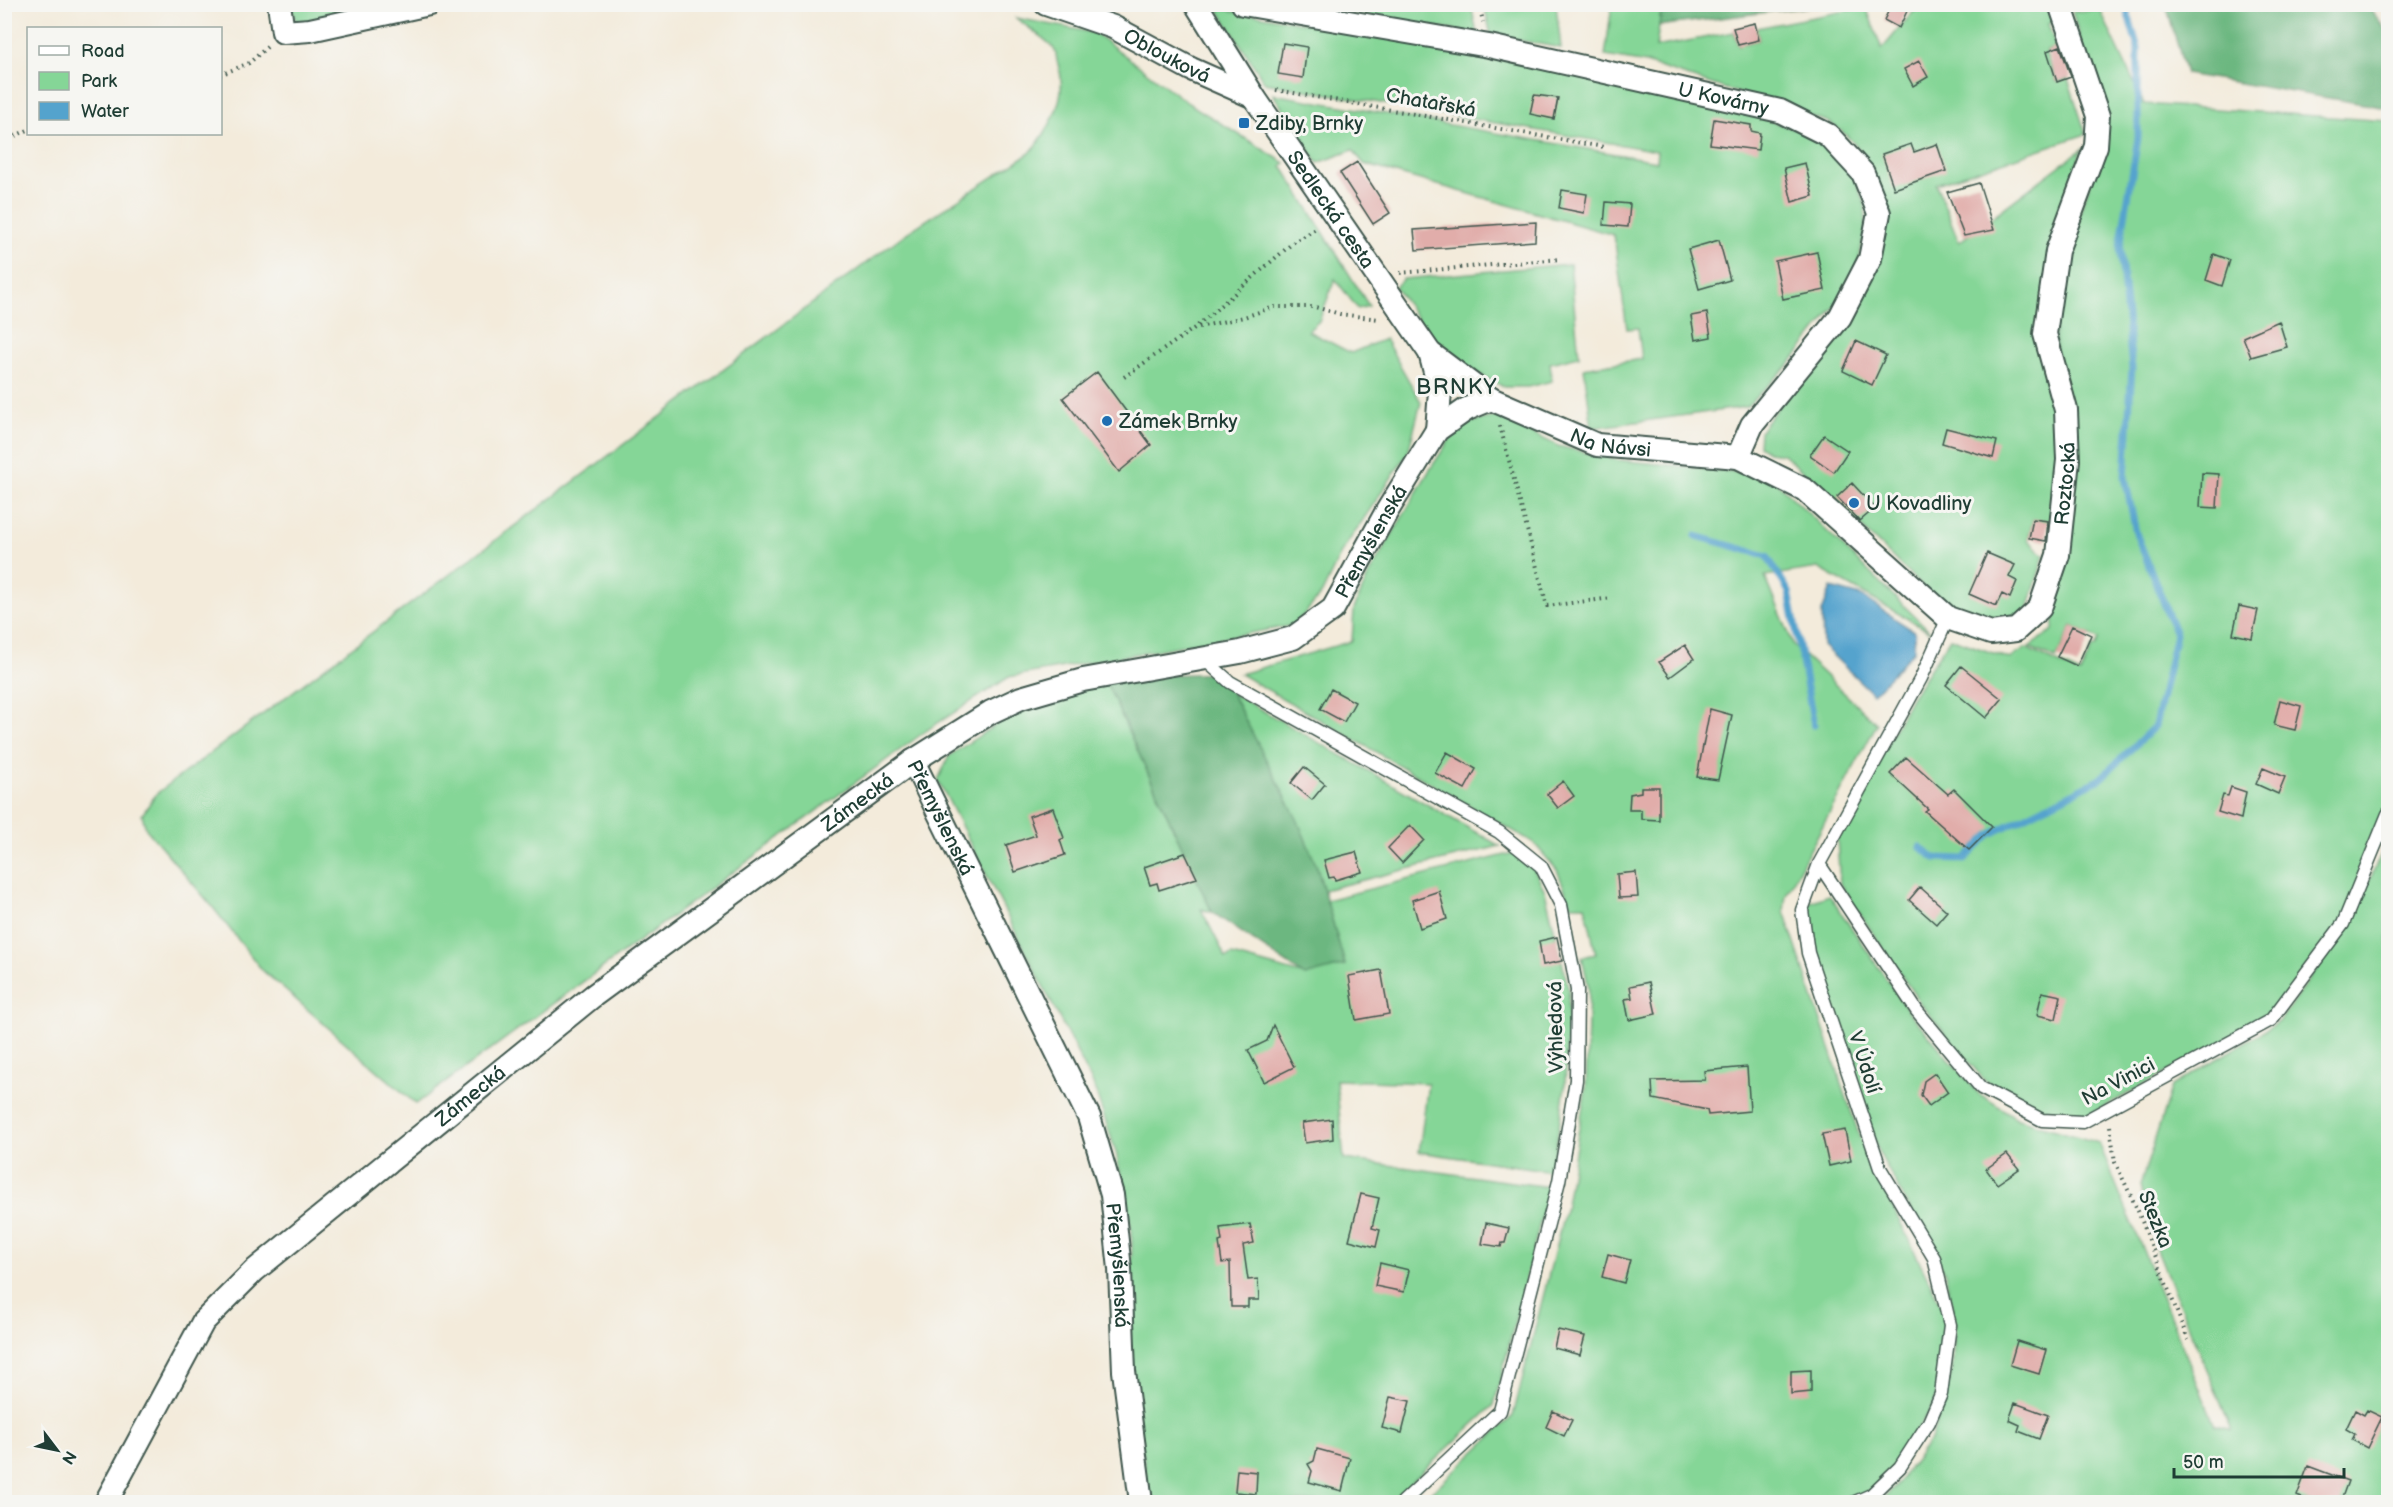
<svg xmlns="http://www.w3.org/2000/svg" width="2393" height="1507" font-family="'Balsamiq Sans',sans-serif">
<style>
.green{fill:#85d697;stroke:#528a66;stroke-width:1.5}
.forest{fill:#6cb780;stroke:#467a5a;stroke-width:1.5}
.water{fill:#54a3cd;stroke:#3a7080;stroke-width:1.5}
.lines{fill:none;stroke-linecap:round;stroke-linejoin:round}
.stream{stroke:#54a3cd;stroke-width:7}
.building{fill:#e1adaa}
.lane-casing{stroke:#3f574d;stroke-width:15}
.street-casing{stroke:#3f574d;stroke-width:26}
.path{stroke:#3f574d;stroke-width:4;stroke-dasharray:1.5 4.5;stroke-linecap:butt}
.lane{stroke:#fff;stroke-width:12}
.street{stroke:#fff;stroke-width:22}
.poi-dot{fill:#1f6fb2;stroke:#f6f6f2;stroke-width:2}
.labels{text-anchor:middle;stroke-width:6;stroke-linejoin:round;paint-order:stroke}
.street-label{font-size:20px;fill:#1f3d34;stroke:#f6f6f2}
.poi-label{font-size:20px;fill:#1f3d34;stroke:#f6f6f2;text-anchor:start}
.quarter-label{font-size:22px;letter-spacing:1.5px;fill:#1f3d34;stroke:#f6f6f2}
</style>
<rect width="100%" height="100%" fill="#f6f6f2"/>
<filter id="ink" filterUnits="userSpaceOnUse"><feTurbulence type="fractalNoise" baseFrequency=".0167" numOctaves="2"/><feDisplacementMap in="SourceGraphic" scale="12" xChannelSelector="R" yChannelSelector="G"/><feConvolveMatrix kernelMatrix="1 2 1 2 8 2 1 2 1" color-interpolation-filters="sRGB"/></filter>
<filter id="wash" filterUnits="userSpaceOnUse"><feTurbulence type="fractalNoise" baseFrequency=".008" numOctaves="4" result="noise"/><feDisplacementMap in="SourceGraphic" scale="24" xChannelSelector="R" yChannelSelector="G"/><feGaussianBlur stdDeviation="1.35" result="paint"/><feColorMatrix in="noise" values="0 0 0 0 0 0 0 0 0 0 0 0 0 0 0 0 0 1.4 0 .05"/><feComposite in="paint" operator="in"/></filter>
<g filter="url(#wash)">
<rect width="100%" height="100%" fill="#f3ebdb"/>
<path class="green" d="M 291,4 L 382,5 L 297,26 Z
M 1302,5 L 1471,5 L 1477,34 Z
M 1484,5 L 1556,5 L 1561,48 L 1491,35 Z
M 1612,5 L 1662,5 L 1656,47 L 1734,32 L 1738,45 L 1759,40 L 1756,28 L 1866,7 L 1882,49 L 1919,5 L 2052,5 L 2057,20 L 2048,24 L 2056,47 L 2047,51 L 2046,56 L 2057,82 L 2068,79 L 2086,134 L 1936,184 L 1959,242 L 2082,149 L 2050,245 L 2062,439 L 2050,522 L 2033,519 L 2028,540 L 2044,555 L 2028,609 L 1996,629 L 1950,613 L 1820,487 L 1783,454 L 1768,452 L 1759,446 L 1760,431 L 1869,284 L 1870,167 L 1860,150 L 1845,134 L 1829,122 L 1646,63 L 1605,56 Z
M 1217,8 L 1663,85 L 1798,130 L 1826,143 L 1849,163 L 1865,206 L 1866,224 L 1859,260 L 1845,294 L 1789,365 L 1746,407 L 1592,428 L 1584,368 L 1642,359 L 1638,328 L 1627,329 L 1614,235 L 1364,164 L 1353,150 L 1318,163 L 1273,94 L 1656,161 L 1657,151 L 1265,83 Z
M 2100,10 L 2144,104 L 2388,121 L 2388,808 L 2368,856 L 2339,934 L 2268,1017 L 2082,1119 L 2045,1115 L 1985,1081 L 1922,1006 L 1840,884 L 1837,839 L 1911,698 L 1950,638 L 2010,659 L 2026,648 L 2080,674 L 2092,648 L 2095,648 L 2099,639 L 2072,626 L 2056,659 L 2029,647 L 2053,630 L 2065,522 L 2050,332 L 2072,234 L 2107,136 L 2072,11 Z
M 1016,18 L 1095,33 L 1188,103 L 1285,163 L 1282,166 L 1369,306 L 1358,309 L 1335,279 L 1319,321 L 1308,331 L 1351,353 L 1385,339 L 1421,402 L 1408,453 L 1342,551 L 1322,593 L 1295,625 L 1009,677 L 930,728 L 416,1104 L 262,970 L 211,905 L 146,829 L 142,815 L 156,794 L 905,234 L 1030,153 C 1050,129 1069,96 1058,64 C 1056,60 1057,55 1055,51 C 1051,41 1025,26 1016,18 Z
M 1570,264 L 1579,356 L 1550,363 L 1552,381 L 1529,387 L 1504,387 L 1463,366 L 1439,350 L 1395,287 L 1403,279 Z
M 1497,416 L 1558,446 L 1618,460 L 1769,475 L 1931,632 L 1818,568 L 1765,576 L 1794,646 L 1877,724 L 1786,895 L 1784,911 L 1863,1147 L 1943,1309 L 1946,1325 L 1935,1402 L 1887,1477 L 1857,1502 L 1421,1502 L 1513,1416 L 1565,1210 L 1586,1088 L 1589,989 L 1582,957 L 1596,954 L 1585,905 L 1571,905 L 1557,870 L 1533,842 L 1240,674 L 1352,641 L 1354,609 L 1369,574 L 1429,471 L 1459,425 Z
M 1106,682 L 1212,912 L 1201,909 L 1226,958 L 1232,955 L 1305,975 L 1345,965 L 1326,900 L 1513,853 L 1534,869 L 1545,891 L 1569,991 L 1565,1087 L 1552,1171 L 1419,1152 L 1428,1083 L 1336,1080 L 1344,1159 L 1549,1187 L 1494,1405 L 1390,1502 L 1149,1502 L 1130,1350 L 1132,1232 L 1116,1152 L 1093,1084 L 938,780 L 949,756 L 1015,712 Z
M 1232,693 L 1500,846 L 1323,890 L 1317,867 Z
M 2385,846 L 2388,847 L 2388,1490 L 2382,1502 L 1880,1502 L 1895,1487 L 1931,1439 L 1952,1373 L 1955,1323 L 1945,1273 L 1877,1149 L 1803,905 L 1829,895 L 1909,1012 L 1978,1093 L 2018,1119 L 2099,1143 L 2215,1426 L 2232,1430 L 2158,1253 L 2140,1186 L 2172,1086 L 2279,1022 L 2353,917 Z"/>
<path class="forest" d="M 1662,5 L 1662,4 L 1823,5 L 1659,26 Z
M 2166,5 L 2367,5 L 2388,32 L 2388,108 L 2186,74 Z
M 1221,673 L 1297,819 L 1317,867 L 1345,965 L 1305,976 L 1212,912 L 1106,682 L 1137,676 Z"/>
<path class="water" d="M 1831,588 L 1861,596 L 1915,632 L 1914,651 L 1873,694 L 1823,646 L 1822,612 Z"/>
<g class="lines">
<path class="stream" d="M 1696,536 L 1767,556 L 1789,592 L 1814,725
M 1920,847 L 1935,858 L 1965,859 L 1989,835 L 2100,779 L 2155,726 L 2176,634 L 2136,533 L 2125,477 L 2132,368 L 2120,247 L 2138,138 L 2138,48 L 2125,4"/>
</g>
<g id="blocks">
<path class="building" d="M 1892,4 L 1898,4 L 1908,9 L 1899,28 L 1884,20 Z
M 1755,23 L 1759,40 L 1738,45 L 1733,28 Z
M 1283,43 L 1307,47 L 1303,78 L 1278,74 Z
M 2060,46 L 2071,77 L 2057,82 L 2047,51 Z
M 1919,61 L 1928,77 L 1913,86 L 1904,69 Z
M 1534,95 L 1558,98 L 1554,119 L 1530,114 Z
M 1714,119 L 1751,125 L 1751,131 L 1760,133 L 1758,150 L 1710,144 Z
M 1911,144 L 1914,152 L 1937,144 L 1946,171 L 1894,189 L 1882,154 Z
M 1357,162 L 1390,213 L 1373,224 L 1340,173 Z
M 1805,163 L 1813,196 L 1792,202 L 1784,168 Z
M 1979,183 L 1994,230 L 1964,236 L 1947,192 Z
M 1562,190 L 1587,194 L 1584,213 L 1559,208 Z
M 1606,202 L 1630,204 L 1628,227 L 1604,225 Z
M 1536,222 L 1535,241 L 1416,250 L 1414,230 Z
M 1719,240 L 1730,280 L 1699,289 L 1688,249 Z
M 1817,252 L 1825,290 L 1783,299 L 1775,261 Z
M 2214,254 L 2230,260 L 2222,286 L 2206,280 Z
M 1707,313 L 1711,337 L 1695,340 L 1691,316 Z
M 2279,321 L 2287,347 L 2251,357 L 2243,337 Z
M 1856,341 L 1886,355 L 1872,385 L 1843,371 Z
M 1097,372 L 1151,445 L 1119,472 L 1063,398 Z
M 1946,428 L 1997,441 L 1993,458 L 1942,443 Z
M 1824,435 L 1848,451 L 1834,472 L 1810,455 Z
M 2202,473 L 2219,474 L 2217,508 L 2200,507 Z
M 1852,483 L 1875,508 L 1860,521 L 1837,497 Z
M 2033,519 L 2048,521 L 2046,541 L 2029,538 Z
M 1987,553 L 2015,565 L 2009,577 L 2017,581 L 2010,598 L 2002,594 L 1996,606 L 1969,594 Z
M 2239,606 L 2258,610 L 2252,638 L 2233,634 Z
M 2072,626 L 2091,635 L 2077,666 L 2057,657 Z
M 1685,645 L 1694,659 L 1670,677 L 1659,662 Z
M 1961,666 L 2002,699 L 1986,718 L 1946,685 Z
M 1331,689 L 1355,702 L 1344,722 L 1320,709 Z
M 2280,700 L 2301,706 L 2295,730 L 2274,725 Z
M 1710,709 L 1732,715 L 1718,780 L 1697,777 Z
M 1447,752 L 1476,769 L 1465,789 L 1435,773 Z
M 1906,757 L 1948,794 L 1954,789 L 1992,827 L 1969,850 L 1925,811 L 1928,809 L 1890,774 Z
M 1304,767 L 1325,784 L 1312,800 L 1291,783 Z
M 2263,768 L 2285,777 L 2278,794 L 2256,784 Z
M 1563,781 L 1574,796 L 1558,808 L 1547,794 Z
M 1641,787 L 1659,787 L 1659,820 L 1641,819 L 1641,810 L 1629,810 L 1630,794 L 1641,792 Z
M 2231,787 L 2246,792 L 2241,819 L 2218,812 L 2223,795 L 2228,796 Z
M 1053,808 L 1064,838 L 1060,840 L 1065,855 L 1015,872 L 1006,845 L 1036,835 L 1029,816 Z
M 1410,825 L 1424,840 L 1402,863 L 1388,848 Z
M 1356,852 L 1362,872 L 1335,880 L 1334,877 L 1329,878 L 1324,860 Z
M 1185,853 L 1197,878 L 1159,890 L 1157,883 L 1150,885 L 1144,867 Z
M 1636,872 L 1638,897 L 1619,898 L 1617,874 Z
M 1920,887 L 1947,911 L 1936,924 L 1909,900 Z
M 1439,891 L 1447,919 L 1420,928 L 1412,900 Z
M 1557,937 L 1562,961 L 1543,965 L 1539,941 Z
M 1381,970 L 1389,1014 L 1356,1020 L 1349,976 Z
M 1649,982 L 1656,1014 L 1629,1020 L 1625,999 L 1632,998 L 1630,986 Z
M 2042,992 L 2061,996 L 2056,1019 L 2037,1015 Z
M 1273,1025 L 1294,1067 L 1264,1082 L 1248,1050 L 1267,1041 Z
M 1747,1067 L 1750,1111 L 1708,1115 L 1707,1110 L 1653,1099 L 1652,1081 L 1705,1080 L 1704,1071 Z
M 1935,1073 L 1948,1092 L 1929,1106 L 1921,1095 L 1924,1081 Z
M 1332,1119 L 1333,1139 L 1305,1143 L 1302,1123 Z
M 1845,1130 L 1851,1161 L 1829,1166 L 1822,1134 Z
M 2007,1154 L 2019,1169 L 1997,1184 L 1986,1169 Z
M 1361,1194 L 1379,1198 L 1372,1228 L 1380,1230 L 1376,1247 L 1349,1240 Z
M 1486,1223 L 1509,1228 L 1505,1243 L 1502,1243 L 1501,1247 L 1482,1244 Z
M 1250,1224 L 1254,1243 L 1243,1245 L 1248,1280 L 1258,1279 L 1259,1300 L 1248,1300 L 1248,1307 L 1231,1307 L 1230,1262 L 1222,1263 L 1219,1242 L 1222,1241 L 1220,1228 Z
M 1608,1254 L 1630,1260 L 1624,1283 L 1602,1277 Z
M 1380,1263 L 1409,1270 L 1404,1292 L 1375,1286 Z
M 1558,1330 L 1585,1336 L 1580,1355 L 1554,1348 Z
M 2017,1341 L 2046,1350 L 2039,1374 L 2010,1365 Z
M 1811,1370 L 1811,1392 L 1791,1394 L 1791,1371 Z
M 1390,1397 L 1410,1401 L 1402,1433 L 1382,1428 Z
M 2015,1403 L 2048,1415 L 2039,1439 L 2018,1431 L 2020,1425 L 2009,1420 Z
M 2355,1410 L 2364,1415 L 2367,1410 L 2382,1417 L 2367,1448 L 2352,1440 L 2355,1434 L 2346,1429 Z
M 1553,1411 L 1572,1420 L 1564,1436 L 1546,1427 Z
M 1317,1449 L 1350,1458 L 1342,1491 L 1309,1482 L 1312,1471 L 1308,1464 L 1314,1461 Z
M 2308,1466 L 2348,1481 L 2340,1503 L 2314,1503 L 2297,1496 Z
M 1237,1470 L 1257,1472 L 1256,1494 L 1235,1492 Z"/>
</g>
</g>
<g filter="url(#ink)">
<use href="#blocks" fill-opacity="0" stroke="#3f574d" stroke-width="1.5"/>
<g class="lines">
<g class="lane-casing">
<path id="lane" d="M 1204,659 L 1230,682 L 1499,832 L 1541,866 L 1561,905 L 1577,990 L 1576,1080 L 1559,1181 L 1500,1411 L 1403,1502
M 1819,864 L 1917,1011 L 1981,1088 L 2042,1120 L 2083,1122 L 2271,1020 L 2343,924 L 2388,814
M 1855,1502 L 1871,1495 L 1900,1467 L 1929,1422 L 1941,1394 L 1950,1325 L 1934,1258 L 1880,1168 L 1808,953 L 1802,910 L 1819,864 L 1921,678 L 1948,618"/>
</g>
<g class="street-casing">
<g id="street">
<path d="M 279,4 L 283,32 L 310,30 L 429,4"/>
<path id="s1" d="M 1046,4 L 1113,27 L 1191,69 L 1254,97"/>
<path id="s2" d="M 1196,4 L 1254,97 L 1430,353 L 1491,399"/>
<path id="s3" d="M 1243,4 L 1489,46 L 1780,111 L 1828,135 L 1863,173 L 1879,213 L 1870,259 L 1840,317 L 1752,425 L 1738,457"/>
<path d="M 1430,353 L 1440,391 L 1437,430"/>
<path id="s4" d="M 913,761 L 1089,1117 L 1112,1195 L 1120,1269 L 1124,1371 L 1141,1502"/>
<path id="s5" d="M 106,1502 L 203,1322 L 254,1271 L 593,996 L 913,761 L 991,712 L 1021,698 L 1083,680 L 1240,652 L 1293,638 L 1333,609 L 1387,511 L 1437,430 L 1467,409 L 1491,399 L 1597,445 L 1738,457 L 1805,490 L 1948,618 L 1991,633 L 2016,630 L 2040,608 L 2058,555 L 2068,460 L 2066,410 L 2045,334 L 2057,251 L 2096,146 L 2098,116 L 2060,4"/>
</g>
</g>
<path class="path" d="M 1479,4 L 1483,22
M 2380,4 L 2388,16
M 220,75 L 249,63 L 267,47
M 1276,90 L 1604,147
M 4,141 L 28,130
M 1400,273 L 1560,259
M 1199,327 L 1244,317 L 1274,307 L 1315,307 L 1340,314 L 1379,319
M 1124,377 L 1196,327 L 1295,241 L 1318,228
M 1500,426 L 1547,606 L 1612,598
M 2110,1126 L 2115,1162 L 2138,1211 L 2188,1340"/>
<use href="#lane" class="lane"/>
<use href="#street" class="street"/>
</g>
</g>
<g class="poi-dot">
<rect x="1238" y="117" width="12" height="12" rx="3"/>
<circle cx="1107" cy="421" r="6"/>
<circle cx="1854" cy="503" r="6"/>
</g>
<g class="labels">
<g class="street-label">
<text dy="7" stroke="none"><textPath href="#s1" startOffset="132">Oblouková</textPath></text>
<text dy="7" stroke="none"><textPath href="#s3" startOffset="490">U Kovárny</textPath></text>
<text transform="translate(1431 102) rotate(10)" y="7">Chatařská</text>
<text dy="7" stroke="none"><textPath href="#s2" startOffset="246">Sedlecká cesta</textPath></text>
<text dy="7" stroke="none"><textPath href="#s5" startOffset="1962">Na Návsi</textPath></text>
<text dy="7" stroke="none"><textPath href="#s5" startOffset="2588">Roztocká</textPath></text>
<text dy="7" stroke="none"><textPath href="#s5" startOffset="1641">Přemyšlenská</textPath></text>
<text dy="7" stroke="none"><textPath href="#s5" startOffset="1041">Zámecká</textPath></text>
<text dy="7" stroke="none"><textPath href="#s4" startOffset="63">Přemyšlenská</textPath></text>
<text transform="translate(1555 1027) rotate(-91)" y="7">Výhledová</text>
<text transform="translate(1865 1062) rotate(72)" y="7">V Údolí</text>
<text transform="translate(2118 1081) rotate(-28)" y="7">Na Vinici</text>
<text dy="7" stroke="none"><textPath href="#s5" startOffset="555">Zámecká</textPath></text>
<text transform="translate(2156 1219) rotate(68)" y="7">Stezka</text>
<text dy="7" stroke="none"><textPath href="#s4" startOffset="549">Přemyšlenská</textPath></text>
</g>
<g class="poi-label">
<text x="1256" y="130">Zdiby, Brnky</text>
<text x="1119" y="428">Zámek Brnky</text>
<text x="1866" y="510">U Kovadliny</text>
</g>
<g class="quarter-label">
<text x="1457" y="394">BRNKY</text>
</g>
</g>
<rect width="2393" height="1507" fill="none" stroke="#f6f6f2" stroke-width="24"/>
<rect x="27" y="27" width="195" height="108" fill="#f6f6f2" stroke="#a0aca6" stroke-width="1.5"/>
<rect x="39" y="46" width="30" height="9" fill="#ffffff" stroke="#a0aca6" stroke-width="1.5"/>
<text x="81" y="57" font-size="18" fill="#1f3d34">Road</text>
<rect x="39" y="72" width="30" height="18" fill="#85d697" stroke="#a0aca6" stroke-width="1.5"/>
<text x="81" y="87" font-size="18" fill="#1f3d34">Park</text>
<rect x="39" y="102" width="30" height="18" fill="#54a3cd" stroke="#a0aca6" stroke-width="1.5"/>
<text x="81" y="117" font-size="18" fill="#1f3d34">Water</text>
<g transform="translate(57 1450) rotate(122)" stroke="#f6f6f2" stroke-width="4.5" paint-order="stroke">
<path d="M0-4.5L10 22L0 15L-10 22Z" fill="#1f3d34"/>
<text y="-9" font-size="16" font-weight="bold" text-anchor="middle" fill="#1f3d34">N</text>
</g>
<path d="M2174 1468v9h170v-9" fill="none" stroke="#1f3d34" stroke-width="3"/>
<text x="2183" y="1468" font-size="18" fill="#1f3d34" stroke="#f6f6f2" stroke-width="4.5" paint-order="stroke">50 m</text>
</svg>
